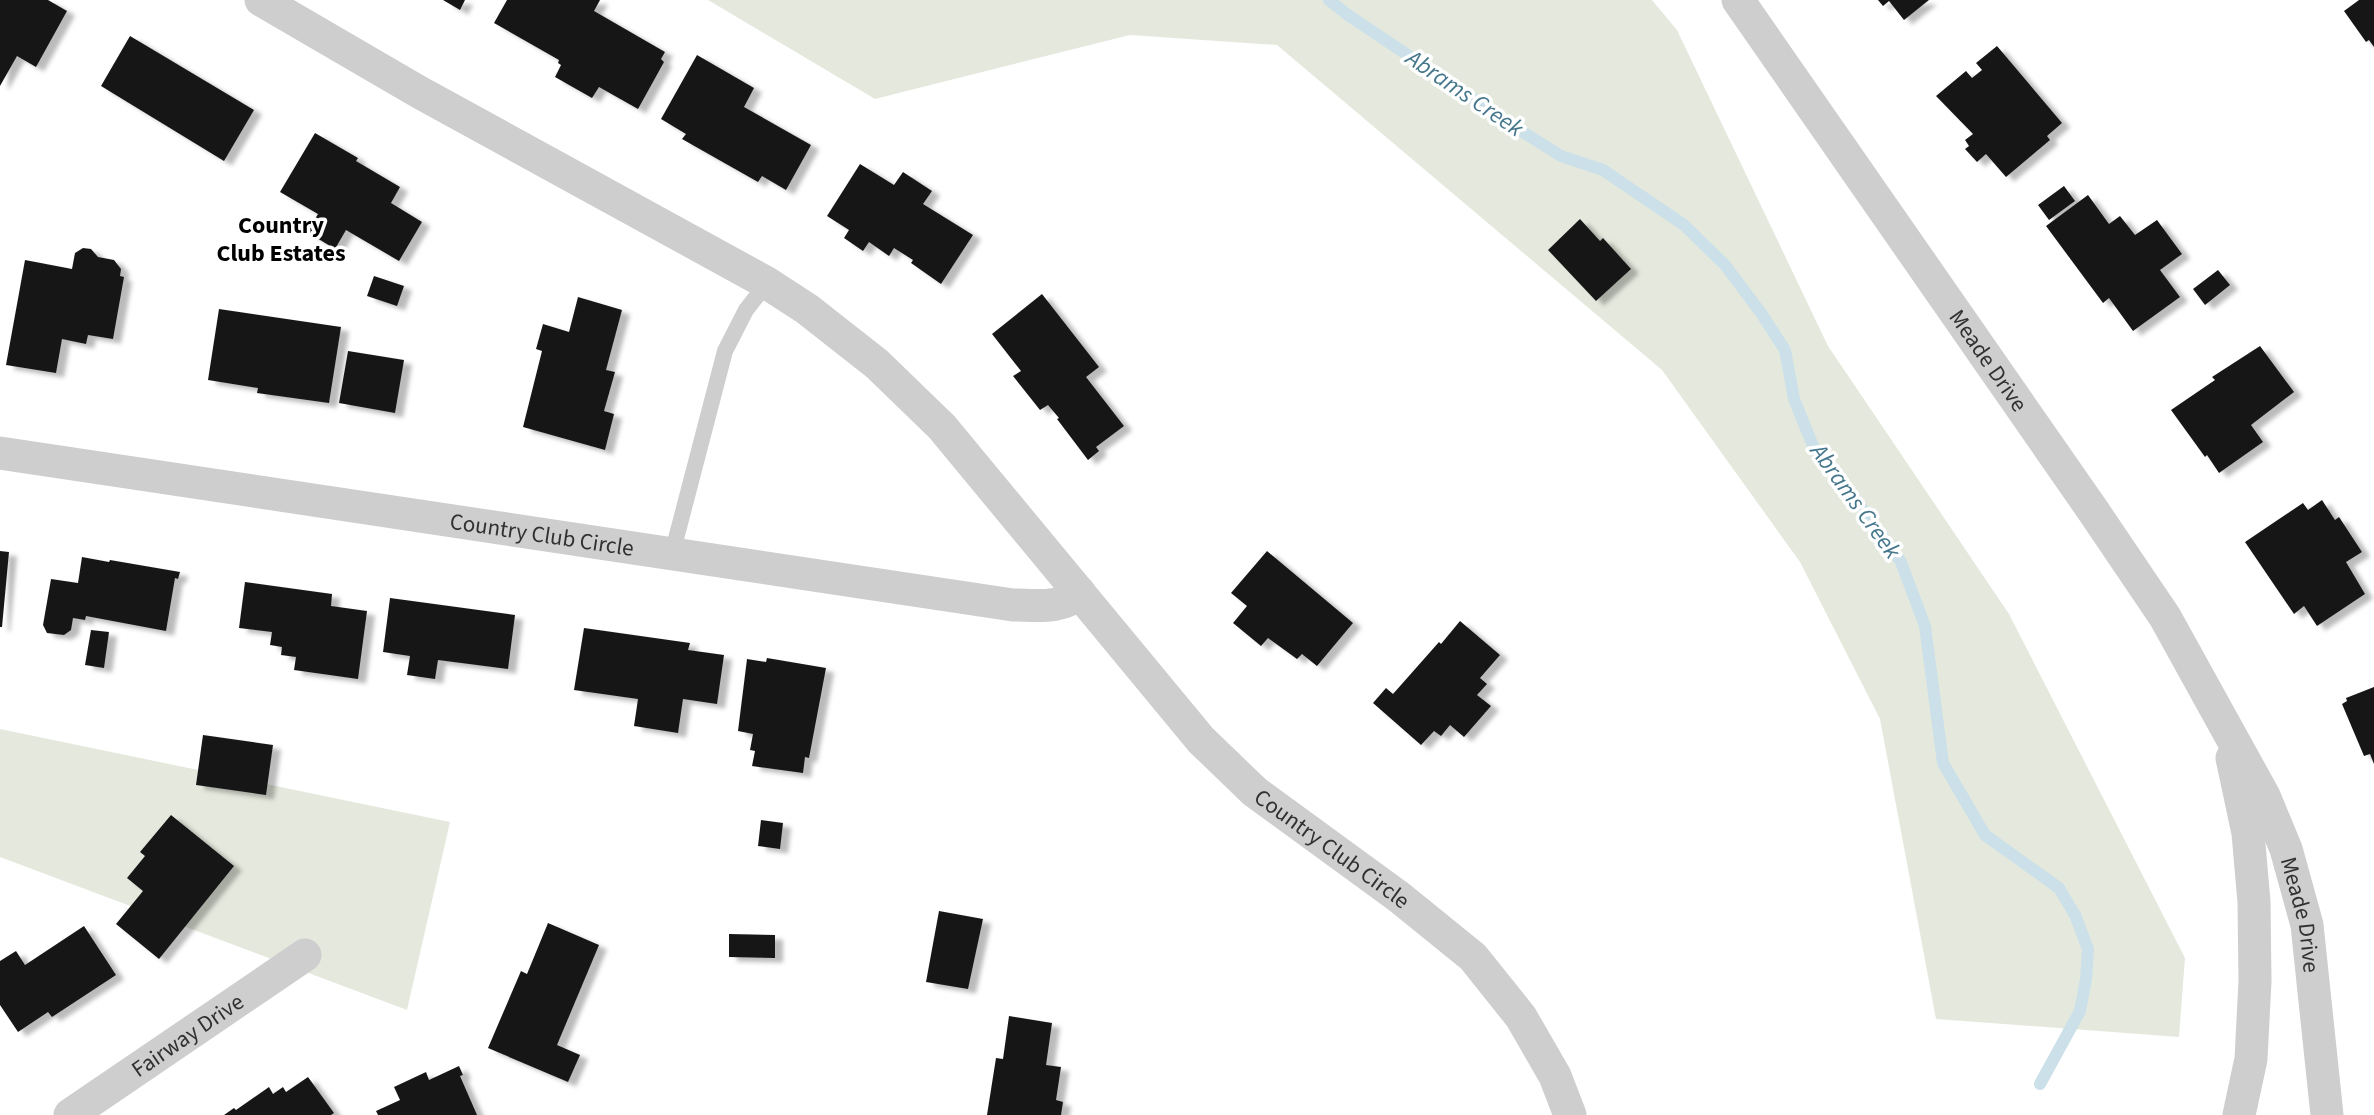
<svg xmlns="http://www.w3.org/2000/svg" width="2374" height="1115" font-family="'Source Sans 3',sans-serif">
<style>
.green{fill:#e5e9dd}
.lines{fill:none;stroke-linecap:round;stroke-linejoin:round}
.stream{stroke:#cbe0e8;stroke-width:12}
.building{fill:#181818;filter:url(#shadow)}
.lane{stroke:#cecece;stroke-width:16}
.street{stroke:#cecece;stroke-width:33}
.labels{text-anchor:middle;stroke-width:7;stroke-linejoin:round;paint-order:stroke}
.street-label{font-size:23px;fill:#313131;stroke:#fff}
.water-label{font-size:24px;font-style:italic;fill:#45778c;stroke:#fff}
.neighbourhood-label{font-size:24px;font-weight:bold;fill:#000;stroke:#fff}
</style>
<defs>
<filter id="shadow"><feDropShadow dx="8" dy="4.5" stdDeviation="2" flood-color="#0004"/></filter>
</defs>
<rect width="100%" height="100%" fill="#fff"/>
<path class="green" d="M 708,0 L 1652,0 L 1677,30 L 1828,346 L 2009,614 L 2185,958 L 2179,1037 L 1936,1019 L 1880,719 L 1800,562 L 1662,370 L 1277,45 L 1130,35 L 875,99 Z
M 0,729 L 450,822 L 407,1010 L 0,857 Z"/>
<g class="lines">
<path class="stream" d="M 1329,0 L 1348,15 L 1515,127 L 1561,156 L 1603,170 L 1684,225 L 1725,265 L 1761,313 L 1785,350 L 1794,399 L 1813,446 L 1842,481 L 1901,562 L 1925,626 L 1943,763 L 1985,835 L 2059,888 L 2075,915 L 2088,949 L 2086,979 L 2080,1011 L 2040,1084"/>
</g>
<path class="building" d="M 0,0 L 48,0 L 67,11 L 36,67 L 17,56 L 0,86 Z
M 443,0 L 465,0 L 460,10 Z
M 507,0 L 600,0 L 594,11 L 665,52 L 661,59 L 664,62 L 638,109 L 599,87 L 592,98 L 555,77 L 561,65 L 558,63 L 559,60 L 494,23 Z
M 1878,0 L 1929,0 L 1904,20 L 1889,1 L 1883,6 Z
M 2359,0 L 2374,0 L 2374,47 L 2369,40 L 2366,42 L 2344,11 Z
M 130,36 L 254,110 L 224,161 L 101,86 Z
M 1997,46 L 2062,123 L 2047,136 L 2050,140 L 2006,177 L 1986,154 L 1977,162 L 1965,149 L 1969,146 L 1965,140 L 1973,134 L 1936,96 L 1966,71 L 1972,78 L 1982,70 L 1976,63 Z
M 697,55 L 754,88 L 744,107 L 811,145 L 786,190 L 762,176 L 758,182 L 682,139 L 686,134 L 661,119 Z
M 315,133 L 358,158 L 356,161 L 400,187 L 391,203 L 422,222 L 399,261 L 346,230 L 335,249 L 307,232 L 318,214 L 280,192 Z
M 860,164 L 894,185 L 903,172 L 932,191 L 923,204 L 973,235 L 941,284 L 911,263 L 913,260 L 894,248 L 889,256 L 869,242 L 863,251 L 844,238 L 849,230 L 827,216 Z
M 2064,186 L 2075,201 L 2049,220 L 2038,205 Z
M 2088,195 L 2109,224 L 2120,216 L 2135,235 L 2157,220 L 2182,254 L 2160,270 L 2180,297 L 2133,331 L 2109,298 L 2103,303 L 2046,226 Z
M 1580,219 L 1600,241 L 1603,238 L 1631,269 L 1596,301 L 1548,250 Z
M 83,248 L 91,249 L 98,257 L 114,260 L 121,269 L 120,276 L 124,277 L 113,339 L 88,335 L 86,344 L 62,339 L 56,373 L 6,365 L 25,260 L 72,269 L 75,253 Z
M 2218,270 L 2230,285 L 2205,305 L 2193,289 Z
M 374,276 L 404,286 L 397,306 L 367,296 Z
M 1042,294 L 1099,367 L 1086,377 L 1124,426 L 1096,447 L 1099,451 L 1088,460 L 1057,419 L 1059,418 L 1048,405 L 1040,410 L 1013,376 L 1021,371 L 992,334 Z
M 578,297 L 622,310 L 606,370 L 615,372 L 604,411 L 614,414 L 605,450 L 523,427 L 542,351 L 536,349 L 543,324 L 569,332 Z
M 219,309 L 341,327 L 329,403 L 257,393 L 258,388 L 208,380 Z
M 2260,346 L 2294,392 L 2251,425 L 2263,442 L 2219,473 L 2207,455 L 2205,457 L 2171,410 L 2215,380 L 2212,377 Z
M 348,351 L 404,360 L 395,413 L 339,403 Z
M 2322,500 L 2335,520 L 2339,517 L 2362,552 L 2346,562 L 2365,594 L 2317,626 L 2304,606 L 2294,614 L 2245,542 L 2303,503 L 2308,510 Z
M 0,551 L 9,552 L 2,627 L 0,627 Z
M 1267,551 L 1353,623 L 1317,666 L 1302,654 L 1297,659 L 1268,638 L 1261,646 L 1233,623 L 1247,606 L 1231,593 Z
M 82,557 L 109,562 L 110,560 L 180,572 L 178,579 L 175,578 L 166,631 L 86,616 L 85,620 L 73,618 L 71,630 L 64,635 L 47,633 L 43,625 L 51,579 L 78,583 Z
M 245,582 L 332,594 L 331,606 L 367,611 L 358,679 L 294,670 L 296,657 L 281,655 L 282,647 L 270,645 L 272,632 L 239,628 Z
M 390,598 L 515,615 L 508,669 L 438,660 L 435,679 L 407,675 L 410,656 L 383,652 Z
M 1460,621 L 1500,655 L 1480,678 L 1487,684 L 1477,695 L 1491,706 L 1464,737 L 1450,725 L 1441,736 L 1434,731 L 1421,745 L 1373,703 L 1386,688 L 1393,694 L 1439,642 L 1441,644 Z
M 584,628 L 690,643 L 688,650 L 724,655 L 717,704 L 683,699 L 678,733 L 634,726 L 638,699 L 574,690 Z
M 91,630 L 109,632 L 104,668 L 85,665 Z
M 767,658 L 826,668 L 809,758 L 805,757 L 803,773 L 752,766 L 755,751 L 750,750 L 753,734 L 738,731 L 747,659 L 766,662 Z
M 2374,687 L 2374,764 L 2370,754 L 2364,756 L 2342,704 L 2347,701 L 2346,698 Z
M 203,735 L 273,745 L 266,795 L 196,785 Z
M 171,815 L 234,866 L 159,959 L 116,924 L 143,891 L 127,878 L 145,856 L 140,852 Z
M 761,820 L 783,823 L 780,849 L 758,846 Z
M 939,911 L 983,919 L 968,989 L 926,982 Z
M 548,923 L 599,945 L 557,1045 L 580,1055 L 568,1082 L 488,1048 L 521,971 L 527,974 Z
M 84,926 L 116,975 L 52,1017 L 48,1012 L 18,1032 L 0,1005 L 0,961 L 16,951 L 25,965 Z
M 729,934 L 775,935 L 775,958 L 729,957 Z
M 1009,1016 L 1052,1023 L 1046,1065 L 1061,1067 L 1056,1100 L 1063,1102 L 1061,1115 L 987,1115 L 996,1058 L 1003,1059 Z
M 459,1066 L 463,1075 L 460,1076 L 477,1115 L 378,1115 L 376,1111 L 400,1100 L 394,1087 L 426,1072 L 429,1080 Z
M 308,1077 L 334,1113 L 331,1115 L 224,1115 L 234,1108 L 236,1110 L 269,1087 L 273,1094 L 283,1087 L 286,1092 Z"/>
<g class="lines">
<path class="lane" d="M 672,554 L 725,351 L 746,310 L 767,283"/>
<g class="street">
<path id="s1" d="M 261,0 L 419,92 L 767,283 L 807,309 L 877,364 L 942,427 L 1201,740 L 1255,792 L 1399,897 L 1473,957 L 1521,1017 L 1555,1076 L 1570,1115"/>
<path id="s2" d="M 1738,0 L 2094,512 L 2165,617 L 2264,796 L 2286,849 L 2307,925 L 2327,1115"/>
<path id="s3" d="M 0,453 L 1013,605 C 1035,605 1063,610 1079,592"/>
<path d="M 2232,758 L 2248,833 L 2254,902 L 2255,981 L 2251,1059 L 2239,1115"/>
<path id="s4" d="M 70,1115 L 305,955"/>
</g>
</g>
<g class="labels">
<g class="street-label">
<text dy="8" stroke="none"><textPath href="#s2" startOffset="439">Meade Drive</textPath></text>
<text dy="8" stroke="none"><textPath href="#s3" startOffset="548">Country Club Circle</textPath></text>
<text dy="8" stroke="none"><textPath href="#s1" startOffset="1384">Country Club Circle</textPath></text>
<text dy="8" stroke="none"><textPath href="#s2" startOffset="1080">Meade Drive</textPath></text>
<text dy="8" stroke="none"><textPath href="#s4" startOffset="142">Fairway Drive</textPath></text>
</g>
<g class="water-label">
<text transform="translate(1465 93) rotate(34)" y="8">Abrams Creek</text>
<text transform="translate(1856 501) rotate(54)" y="8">Abrams Creek</text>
</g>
<g class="neighbourhood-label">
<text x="281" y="233">Country<tspan x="281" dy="28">Club Estates</tspan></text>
</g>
</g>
</svg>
